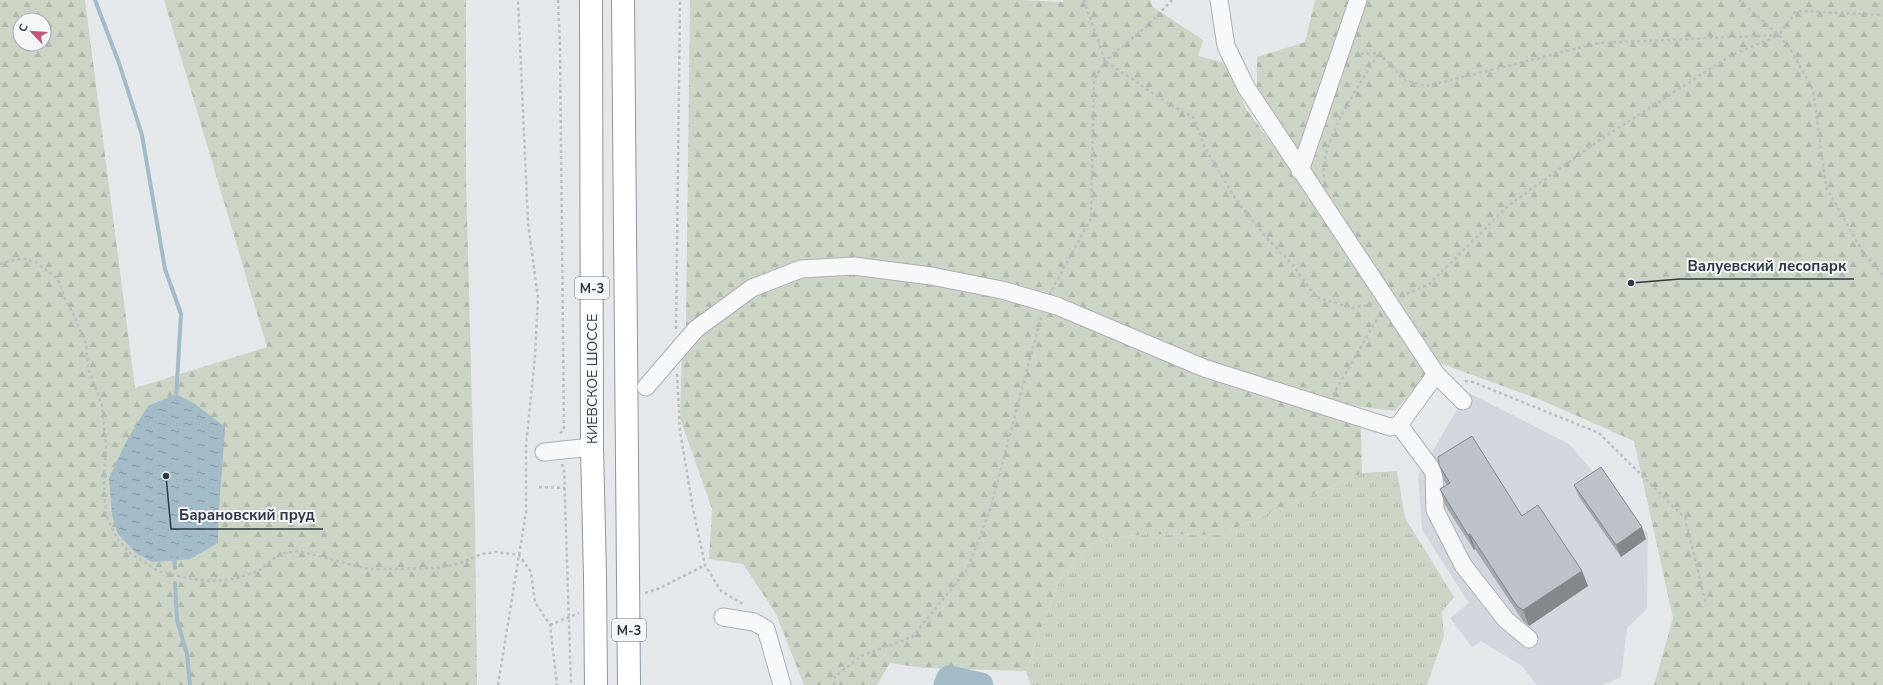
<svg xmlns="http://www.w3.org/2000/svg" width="1883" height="685" font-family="'Nunito Sans',sans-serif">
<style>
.built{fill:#d3d7dd}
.grass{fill:url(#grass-tufts)}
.forest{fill:url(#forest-firs);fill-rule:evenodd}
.water{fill:url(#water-ripples)}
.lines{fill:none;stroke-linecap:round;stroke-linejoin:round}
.stream{stroke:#a3bac7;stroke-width:4}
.river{stroke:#a3bac7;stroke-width:25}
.minor-casing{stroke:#a9b0b5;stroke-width:19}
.highway-casing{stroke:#8d97a0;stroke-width:24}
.path{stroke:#babec2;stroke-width:2.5;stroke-dasharray:3 3;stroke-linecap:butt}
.minor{stroke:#f7f8f9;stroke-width:17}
.highway{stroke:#fff;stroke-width:22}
.highway-bridge-casing{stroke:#8d97a0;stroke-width:24;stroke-linecap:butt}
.highway-bridge{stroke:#fff;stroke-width:22}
.wall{fill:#a2a7ab}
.shaded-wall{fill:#84888b}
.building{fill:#bcc2c7;stroke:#84888b}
.labels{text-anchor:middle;stroke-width:4;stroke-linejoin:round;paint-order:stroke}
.shield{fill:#f4f6f8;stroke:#697179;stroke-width:1}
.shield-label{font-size:13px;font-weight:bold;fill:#2d3842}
.street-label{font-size:14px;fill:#2d3842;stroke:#f4f6f8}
.leader{fill:none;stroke:#2d3842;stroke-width:1.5}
.callout-dot{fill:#2d3842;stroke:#f4f6f8;stroke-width:1.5}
.callout-label{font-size:15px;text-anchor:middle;font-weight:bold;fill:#2d3842;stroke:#f4f6f8;stroke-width:4;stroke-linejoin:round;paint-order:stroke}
</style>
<defs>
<pattern id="grass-tufts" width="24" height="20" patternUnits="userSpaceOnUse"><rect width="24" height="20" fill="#ccd4c6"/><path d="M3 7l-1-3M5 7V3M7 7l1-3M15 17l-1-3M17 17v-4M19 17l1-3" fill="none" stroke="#b0b7ab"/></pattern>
<pattern id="forest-firs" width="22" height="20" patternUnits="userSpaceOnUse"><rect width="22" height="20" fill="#ccd4c6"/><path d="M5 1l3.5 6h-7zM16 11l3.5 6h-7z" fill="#b0b7ab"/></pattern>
<pattern id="water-ripples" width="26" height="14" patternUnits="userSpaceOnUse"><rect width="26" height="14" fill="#a3bac7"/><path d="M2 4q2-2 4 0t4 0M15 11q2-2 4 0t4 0" fill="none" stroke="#8598a3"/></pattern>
</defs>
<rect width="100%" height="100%" fill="#e4e8eb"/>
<path class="built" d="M 1467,392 L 1569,444 L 1648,534 L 1647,609 L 1627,628 L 1621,677 L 1603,685 L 1537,685 L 1522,666 L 1481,641 L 1472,647 L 1450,618 L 1469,603 L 1422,530 L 1418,476 Z"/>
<path class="grass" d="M 1397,471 L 1405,518 L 1454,597 L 1442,612 L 1444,636 L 1427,685 L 1031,685 L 1026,671 L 1061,575 L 1097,540 L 1145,534 L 1219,535 L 1362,473 Z"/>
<path class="forest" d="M 0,0 L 85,0 L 135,388 L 267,347 L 164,0 L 466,0 L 466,179 L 475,518 L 477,685 L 0,685 ZM 20,20 L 44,20 L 44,44 L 20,44 Z
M 690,0 L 1022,0 L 1063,2 L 1063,0 L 1150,0 L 1153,7 L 1203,40 L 1198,56 L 1226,63 L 1246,109 L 1315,200 L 1427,374 L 1395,411 L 1336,404 L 1193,359 L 1000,285 L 801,267 L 686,328 Z
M 1315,0 L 1883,0 L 1883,685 L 1654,685 L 1673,618 L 1634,441 L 1541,400 L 1431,360 L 1257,104 L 1257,57 L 1305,42 Z
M 857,271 L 997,293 L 1063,314 L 1209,377 L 1361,428 L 1362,473 L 1219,535 L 1145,534 L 1097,540 L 1061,575 L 1026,671 L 923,668 L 890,663 L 877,685 L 804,685 L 776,614 L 743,564 L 709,559 L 712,509 L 680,418 L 682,349 L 752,294 L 803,277 Z"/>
<path class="water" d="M 176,394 L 195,404 L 225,427 C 223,466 218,504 218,543 L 190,559 L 152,562 L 136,553 L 118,534 L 112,515 L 109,478 L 127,440 L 148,406 Z"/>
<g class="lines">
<path class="stream" d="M 95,0 L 119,63 L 142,135 L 165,269 L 181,314 L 176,399
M 174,556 L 175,568
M 175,583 L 177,620 L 187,654 L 190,685"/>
<path class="river" d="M 946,685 L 949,678 L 981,685"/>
<g class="minor-casing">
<path id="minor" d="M 1219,0 L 1226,46 L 1246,87 L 1436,374 L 1463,401
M 1300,171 L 1358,0
M 646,387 L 696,329 L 752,288 L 801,269 L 854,266 L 931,276 L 1002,290 L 1057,306 L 1204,368 L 1390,427 L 1399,425 L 1436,374
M 1399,425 L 1434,472 L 1435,510 L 1463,565 L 1506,620 L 1529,639
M 544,452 L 592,447
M 723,617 L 754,622 L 766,629 L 782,685"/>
</g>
<g class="highway-casing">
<path id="highway" d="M 591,0 L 592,447 L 595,576
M 623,0 L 628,575"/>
</g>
<path class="path" d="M 558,0 L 560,47 L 564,429 L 559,435
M 1084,0 L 1105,61 L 1169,104 L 1194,118 L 1205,148 L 1238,203 L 1267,238 L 1292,264 L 1316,297 L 1353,308 L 1373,304
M 1739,0 L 1779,35 L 1792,52 L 1813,89 L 1826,187 L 1864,254 L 1883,275
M 1355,54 L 1379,53 L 1406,81 L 1427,86 L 1599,43 L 1779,35 L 1796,11 L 1883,15
M 1324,177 C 1320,140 1360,84 1379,53
M 0,264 L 18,259 L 25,259 L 37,263 L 58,279 L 65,299 L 72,311 L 86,344 L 88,368 L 102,405 L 106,447 L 104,480 L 106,516 L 117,538 L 130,553 L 160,572 L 193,579 L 214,581 L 234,579 L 259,571 L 273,559 L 285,553 L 299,551 L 368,569 L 388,569 L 439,568 L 460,563 L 482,554 L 496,552 L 519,555 L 531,572 L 535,602 L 550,625 L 557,685
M 1052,290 L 1091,218 L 1094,80 L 1105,61 L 1148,25 L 1172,0
M 1401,296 L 1428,285 L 1509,205 L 1601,139 L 1730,56 L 1779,35
M 676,329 L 680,0
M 677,374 L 680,431 L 693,509 L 705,565 L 721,591 L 743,604
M 1465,381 L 1473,382 L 1599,433 L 1685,518 L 1706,604
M 1333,395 L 1380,314
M 562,464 L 564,469 L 571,685
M 539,487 L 565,488
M 645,593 L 658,589 L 705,565
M 550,625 L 579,613
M 498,685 L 526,512 L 526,446 L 535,356 L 538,298 L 528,223 L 518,0
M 834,685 L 835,676 L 863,655 L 912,637 L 967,570 L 990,510 L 1041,317"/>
<use href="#minor" class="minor"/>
<use href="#highway" class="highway"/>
<g class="highway-bridge-casing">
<path id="highway-bridge" d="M 628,575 L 629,685
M 595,576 L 596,685"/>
</g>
<use href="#highway-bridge" class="highway-bridge"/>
</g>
<path class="wall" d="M 1439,465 L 1522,516 L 1582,571 L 1588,586 L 1529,626 L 1523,621 L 1475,549 L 1474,550 L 1445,505 L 1440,489 L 1447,485 L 1444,481 Z
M 1574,485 L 1642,527 L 1646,539 L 1621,557 L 1579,497 Z"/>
<path class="shaded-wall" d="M 1642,527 L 1646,539 L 1621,557 L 1616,545 Z
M 1470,534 L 1475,549 L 1474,550 L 1468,535 Z
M 1582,571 L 1588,586 L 1529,626 L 1523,610 Z"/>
<path class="building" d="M 1472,436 L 1522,516 L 1538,505 L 1582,571 L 1523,610 L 1517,606 L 1470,534 L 1468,535 L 1440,489 L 1450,483 L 1439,465 L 1438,457 Z
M 1601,467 L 1642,527 L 1616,545 L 1574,485 Z"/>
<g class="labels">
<g class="shield">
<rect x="575" y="277" width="34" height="22" rx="3"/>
<rect x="612" y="619" width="34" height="22" rx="3"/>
</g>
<g class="shield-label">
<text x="592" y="293">М-3</text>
<text x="629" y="635">М-3</text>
</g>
<g class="street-label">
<text transform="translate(592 379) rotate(-90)" y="5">КИЕВСКОЕ ШОССЕ</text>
</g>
</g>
<path class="leader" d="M1631 283L1680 279H1854M166 476L171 529H323"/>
<g class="callout-dot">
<circle cx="1631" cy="283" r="4"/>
<circle cx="166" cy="476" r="4"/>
</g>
<g class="callout-label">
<text x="1767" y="271">Валуевский лесопарк</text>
<text x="247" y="520">Барановский пруд</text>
</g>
<g transform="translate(32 32) rotate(295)"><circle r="19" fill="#f4f6f8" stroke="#a4aaaf"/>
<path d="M0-3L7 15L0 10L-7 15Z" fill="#c45575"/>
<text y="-6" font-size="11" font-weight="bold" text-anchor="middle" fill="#2d3842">С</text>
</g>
</svg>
